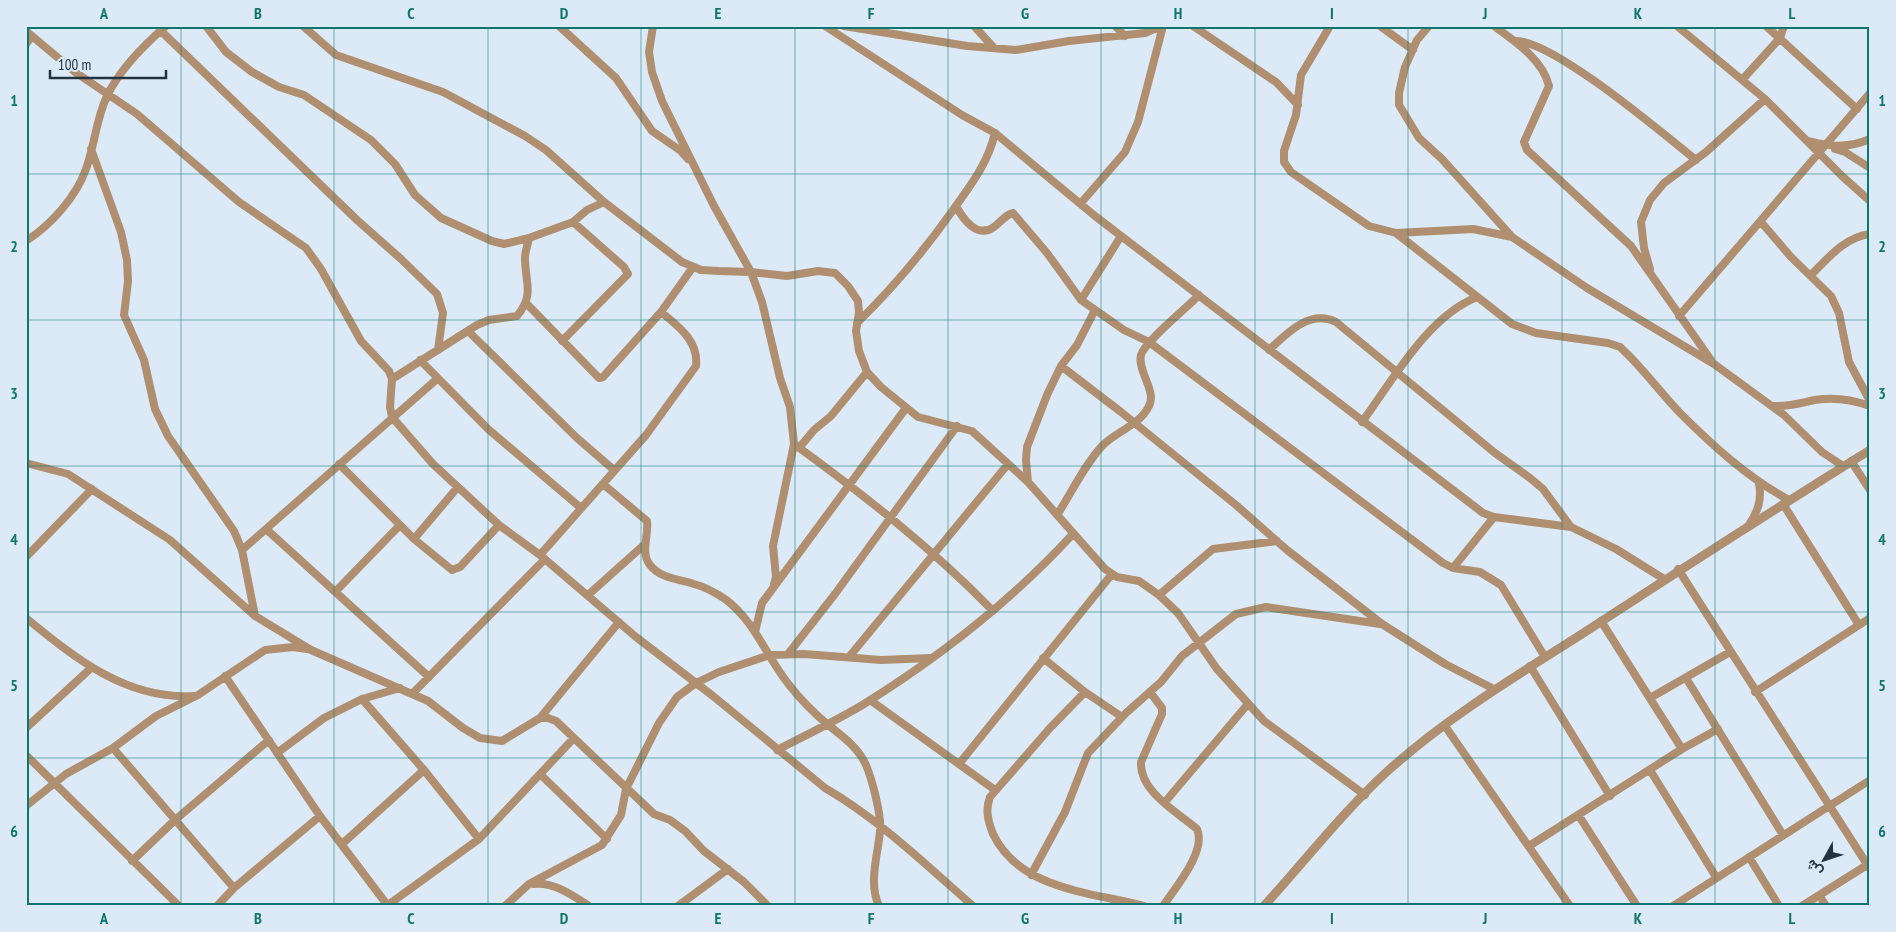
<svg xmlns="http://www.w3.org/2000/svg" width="1896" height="932" font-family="'PT Sans Narrow',Vazirmatn,sans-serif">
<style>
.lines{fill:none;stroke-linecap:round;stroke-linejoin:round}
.minor{stroke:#af8f70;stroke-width:8}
.tertiary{stroke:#af8f70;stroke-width:9}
.grid{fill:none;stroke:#0f766e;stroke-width:1;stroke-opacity:0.55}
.neatline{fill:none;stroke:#0f766e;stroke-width:2}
.grid-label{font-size:16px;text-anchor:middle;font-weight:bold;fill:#0f766e}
</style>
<rect width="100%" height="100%" fill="#dceaf8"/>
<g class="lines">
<path class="minor" d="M 206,26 L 226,52 L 252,72 L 279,87 L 304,95 L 371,140 L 395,164 L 415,195 L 441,218 L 492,241 L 504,244 L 529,238 L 573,222 L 587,210 L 604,202
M 303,26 L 336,55 L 443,92 L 525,136 L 546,150 L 604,202 L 682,262 L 701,270 L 719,271 L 751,272 L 787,276 L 818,271 L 835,273 L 848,286 L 858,301 L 859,313 L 856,331 L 859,351 L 867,372 L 881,387 L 918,417 L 972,431 L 1028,482 L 1105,569 L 1117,577 L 1139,581 L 1159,595 L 1178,613 L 1217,669 L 1264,721 L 1365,795
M 559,26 L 616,78 L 652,131 L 681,151 L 688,159
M 653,26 L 649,52 L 652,72 L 662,101 L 714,206 L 751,272 L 762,302 L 780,378 L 790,407 L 794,444 L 773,546 L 776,577 L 774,584
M 825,26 L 962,115 L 995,133 L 1095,216 L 1483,513 L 1494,517 L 1571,527 L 1616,549 L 1664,579
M 844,26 L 967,46 L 1016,50 L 1069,41 L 1145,33 L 1161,26
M 974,26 L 994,48
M 1115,26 L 1125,36
M 1193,26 L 1276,82 L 1298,105
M 1330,26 L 1301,75 L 1296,115 L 1284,151 L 1284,162 L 1291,172 L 1369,226 L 1396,233 L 1473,229 L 1512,237
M 1380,26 L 1413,50
M 1429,26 L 1417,40 L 1405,67 L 1399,93 L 1399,105 L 1419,138 L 1442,159 L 1512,237 L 1587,288 L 1714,364 L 1784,415 L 1822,452 L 1843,466
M 1494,26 C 1515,41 1543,60 1549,86 L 1524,142 L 1527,150 L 1631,246 L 1711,360
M 1677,26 L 1765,99 L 1843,177 L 1870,201
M 1766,26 L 1857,109
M 26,31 L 75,72 L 137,114 L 239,202 L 306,248 L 321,269 L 361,341 L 389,371 L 392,379 L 390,407 L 392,417 L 433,464 L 499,525 L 540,555 L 636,637 L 713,696 L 825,788 C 880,820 925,864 973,906
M 161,31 L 357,220 L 401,259 L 437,294 L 443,313 L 438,350
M 1516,41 C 1554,41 1662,133 1696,160
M 26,44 L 32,36
M 1742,80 L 1780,38 L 1784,26
M 1809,141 C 1831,147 1849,148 1870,139
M 91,149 L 121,232 L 127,260 L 128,281 L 124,315 L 144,360 L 155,409 L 168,436 L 234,531 L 242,550 L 255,616
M 1835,149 L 1845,152 L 1870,168
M 1081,203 L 1125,152 L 1138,122 L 1163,26
M 956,206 C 963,219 977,239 994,227 C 1001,222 1005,215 1013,213 L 1047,253 L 1081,300 L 1124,330 L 1149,342 L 1443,563 L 1453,568 L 1480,572 L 1501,585 L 1545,657
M 1761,222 L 1791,257 L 1831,296 L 1839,313 L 1849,362 L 1870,401
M 1396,233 L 1512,324 L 1536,333 L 1608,343 L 1620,347 C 1642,367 1659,391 1679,412 C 1712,445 1748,478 1789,500
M 26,241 C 51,225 76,197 86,169 C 95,144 96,119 107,96 C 120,69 144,45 166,26
M 1650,269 L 1644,248 L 1641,222 L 1650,200 L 1664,183 L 1706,152 L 1765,99
M 1811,275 C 1828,258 1845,237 1870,234
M 1081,300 L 1121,236
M 526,303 L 599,378 L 603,377 L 661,312 L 693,267
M 1679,316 L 1870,93
M 857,323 C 893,288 924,251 953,210 C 971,185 988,163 995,133
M 468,331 L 577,438 L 614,470
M 562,341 L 628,274 L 624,267 L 573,222
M 1269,350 C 1287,333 1310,309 1336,322 L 1495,453 L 1530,478 L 1543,489 L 1571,527
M 420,360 L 488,429 L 581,508
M 1061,366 L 1121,412 L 1236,505 L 1287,550 L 1382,624 L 1445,664 L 1494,689
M 392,379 L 477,325 L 489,320 L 517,316 C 535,294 525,283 525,258 C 525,252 528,244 529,238
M 1772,406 C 1788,407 1800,403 1815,400 C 1833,397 1853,400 1870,406
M 1362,422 C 1393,380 1427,317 1477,297
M 794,444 C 864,495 933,549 993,611
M 799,448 L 814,430 L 831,416 L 867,372
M 1851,461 L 1870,490
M 26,463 L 68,474 L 170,540 L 255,616 L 311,650 L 428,701 L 463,728 L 480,738 L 502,741 L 540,718 L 619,622
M 339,464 L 414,539 L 452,570 L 460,567 L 499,525
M 1028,482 L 1026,460 L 1027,447 L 1047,395 L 1061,366 L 1077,345 L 1095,310
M 603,484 L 647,521 C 649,536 640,552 650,565 C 661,579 679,579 694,584 C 705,587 716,593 725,599 C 755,621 767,658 790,686 C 801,700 814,713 827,724 C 842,736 858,747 866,765 C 872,779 882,817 880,831 C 878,855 868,883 879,906
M 1783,504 L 1859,625
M 1057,515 C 1072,492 1085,464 1103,445 C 1118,430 1139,426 1149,406 C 1157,391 1137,371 1141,355 C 1144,342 1187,308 1199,295
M 1749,525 C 1758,511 1762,500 1759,483
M 266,529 L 429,677
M 414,539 L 457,488
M 242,550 L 437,379
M 540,555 L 646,435 L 696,366 C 699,341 678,326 661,312
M 26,557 L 92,489
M 1453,568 L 1494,517
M 1678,569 L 1870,869
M 335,592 L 400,525
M 588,595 L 645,544
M 1159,595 L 1213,549 L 1277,541
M 26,618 C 75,658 126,700 194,696
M 1601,621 L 1682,749
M 755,632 L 762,603 L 906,408
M 788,654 L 835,594 L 957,426
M 849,657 L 1008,464
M 1043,658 L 1085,692 L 1122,717
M 1530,666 L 1610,796
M 225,676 L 320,816 L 388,906
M 1686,678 L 1783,835
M 1085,692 L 1050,728 L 990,797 C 985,810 988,821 993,834 C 1020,890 1091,892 1144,906
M 1150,692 L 1162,708 L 1162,714 L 1141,762 C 1139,791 1177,812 1197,829 C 1207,851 1175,888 1163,906
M 1755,692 L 1870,618
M 413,693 L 545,559
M 1650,698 L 1730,652
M 362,699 L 424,770 L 479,839
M 870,700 L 995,790
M 540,718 L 548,718 L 556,721 L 654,814 L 670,820 L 685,831 L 704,851 L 744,882 L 768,906
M 1445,726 L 1570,906
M 26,728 L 91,668
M 113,748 L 234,888
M 777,750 C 806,735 836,721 864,704 C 941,656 1011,601 1072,535
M 277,753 L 324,718 L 362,699 L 400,688
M 26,755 L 179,906
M 959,764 L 1112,574
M 1650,770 L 1716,877
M 540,774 L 607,839
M 1165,802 L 1247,705
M 26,806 L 66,774 L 113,748 L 156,716 L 198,695 L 265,650 L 293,647 L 307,649
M 1579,816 L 1637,906
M 342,844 L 424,770
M 1529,846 L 1682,749 L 1718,729
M 1749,857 L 1779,906
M 132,861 L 175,820 L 269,740
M 1031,875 L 1065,812 L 1088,753 L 1126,713 L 1161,682 L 1182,656 L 1236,614 L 1266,607 L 1380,624
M 534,884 C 554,882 572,895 589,906
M 1819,895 L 1826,906
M 388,905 L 479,839 L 573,739
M 217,906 L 234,888 L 320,816
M 505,906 L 529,884 L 602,845 L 621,815 L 626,789 L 659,723 L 677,697 L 696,683 L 719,672 L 770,655 L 804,654 L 881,660 L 931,658
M 678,906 L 728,869
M 1673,906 L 1870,780
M 1802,906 L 1867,865"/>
<path class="tertiary" d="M 1264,906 C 1305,861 1346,808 1391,768 C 1455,711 1530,668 1602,621 C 1691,563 1780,506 1870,450"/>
</g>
<path class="grid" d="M 181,26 L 181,906M 334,26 L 334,906M 488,26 L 488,906M 641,26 L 641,906M 795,26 L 795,906M 948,26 L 948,906M 1101,26 L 1101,906M 1255,26 L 1255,906M 1408,26 L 1408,906M 1562,26 L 1562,906M 1715,26 L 1715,906M 26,174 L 1870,174M 26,320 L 1870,320M 26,466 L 1870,466M 26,612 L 1870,612M 26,758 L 1870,758"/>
<rect width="1896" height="932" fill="none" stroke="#dceaf8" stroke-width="55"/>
<g transform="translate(1824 860) rotate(230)" stroke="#dceaf8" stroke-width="4" paint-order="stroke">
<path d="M0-4L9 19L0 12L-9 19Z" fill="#243340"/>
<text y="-8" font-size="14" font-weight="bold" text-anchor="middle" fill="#243340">ش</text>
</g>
<path d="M50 70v8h116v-8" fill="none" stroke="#243340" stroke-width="2.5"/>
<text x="58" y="70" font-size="15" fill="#243340" stroke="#dceaf8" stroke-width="4" paint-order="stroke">100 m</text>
<rect x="28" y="28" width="1840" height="876" class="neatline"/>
<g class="grid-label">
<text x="104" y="19">A</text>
<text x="258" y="19">B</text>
<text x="411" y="19">C</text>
<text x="564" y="19">D</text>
<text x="718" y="19">E</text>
<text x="871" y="19">F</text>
<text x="1025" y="19">G</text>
<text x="1178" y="19">H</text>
<text x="1332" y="19">I</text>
<text x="1485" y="19">J</text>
<text x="1638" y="19">K</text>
<text x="1792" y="19">L</text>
<text x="14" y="106">1</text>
<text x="1882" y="106">1</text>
<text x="14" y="252">2</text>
<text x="1882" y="252">2</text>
<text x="14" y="399">3</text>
<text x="1882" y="399">3</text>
<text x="14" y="545">4</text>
<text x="1882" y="545">4</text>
<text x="14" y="691">5</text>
<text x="1882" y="691">5</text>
<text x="14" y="837">6</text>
<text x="1882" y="837">6</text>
<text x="104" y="924">A</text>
<text x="258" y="924">B</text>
<text x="411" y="924">C</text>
<text x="564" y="924">D</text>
<text x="718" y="924">E</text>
<text x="871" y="924">F</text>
<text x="1025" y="924">G</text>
<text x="1178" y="924">H</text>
<text x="1332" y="924">I</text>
<text x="1485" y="924">J</text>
<text x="1638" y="924">K</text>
<text x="1792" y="924">L</text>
</g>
</svg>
